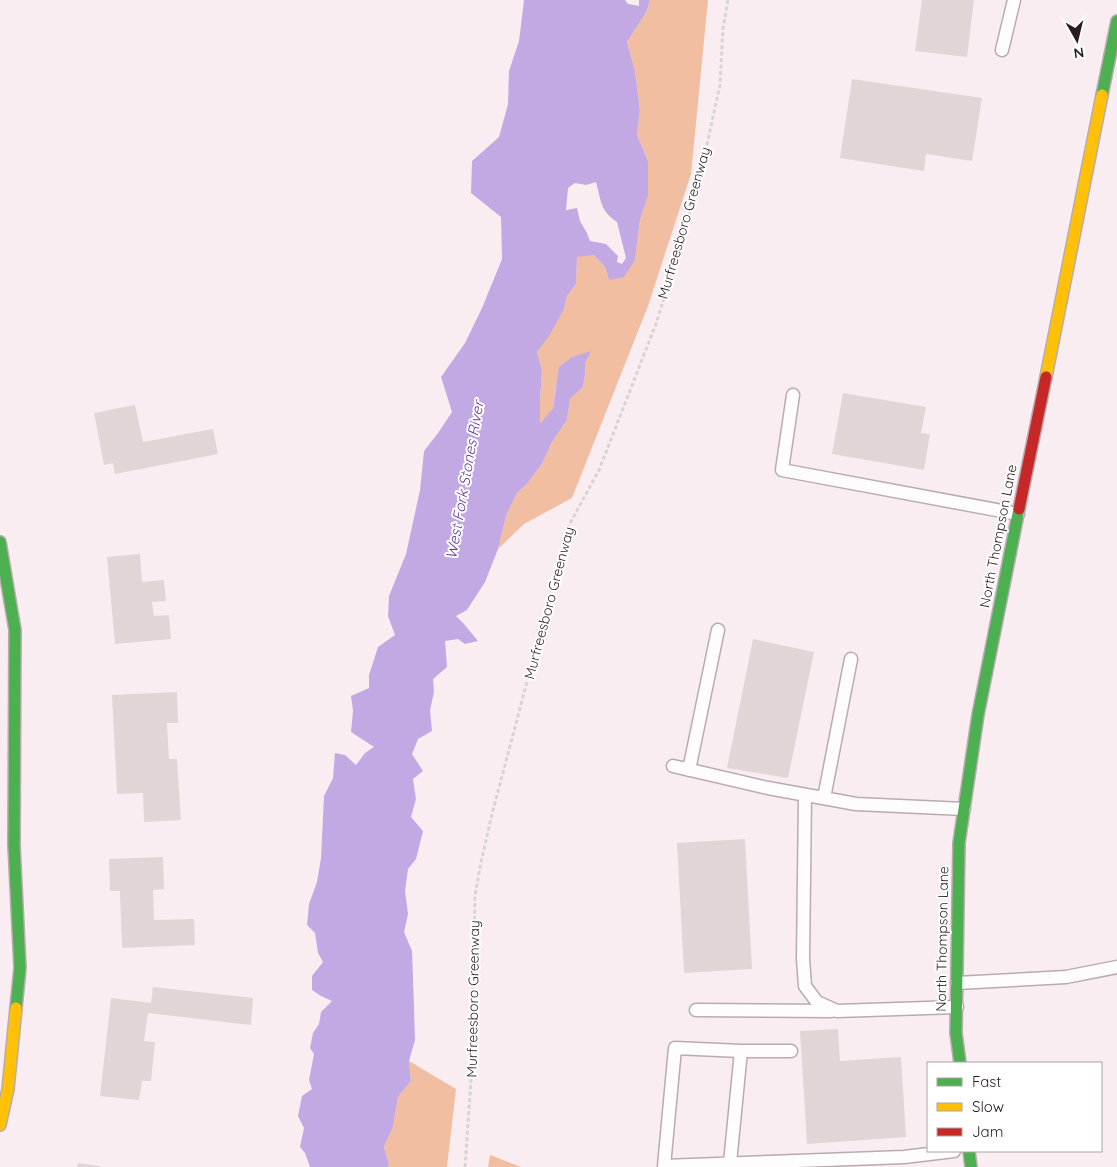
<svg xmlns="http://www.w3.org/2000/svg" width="1117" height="1167" font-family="Quicksand,sans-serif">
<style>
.forest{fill:#f1bea2}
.water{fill:#c3a9e4;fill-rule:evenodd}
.building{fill:#e2d5d6}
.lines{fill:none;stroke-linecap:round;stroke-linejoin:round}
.lane-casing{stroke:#b8acb0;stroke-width:15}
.fast-casing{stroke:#b8acb0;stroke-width:14}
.slow-casing{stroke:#b8acb0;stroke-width:14}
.jam-casing{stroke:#b8acb0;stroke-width:14}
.path{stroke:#d8d4d6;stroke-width:3;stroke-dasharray:4 2.5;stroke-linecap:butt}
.lane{stroke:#fefcfd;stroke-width:12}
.fast{stroke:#4caf50;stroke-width:11}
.slow{stroke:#ffc107;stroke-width:11}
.jam{stroke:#c62828;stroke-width:11}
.labels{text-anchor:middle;stroke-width:4;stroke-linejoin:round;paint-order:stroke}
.street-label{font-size:14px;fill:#291b20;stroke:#fff}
.water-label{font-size:15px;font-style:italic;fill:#653a9b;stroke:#fff}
</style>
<rect width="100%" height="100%" fill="#f9edf1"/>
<path class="forest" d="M 650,0 L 708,0 L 691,174 L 648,306 L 572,498 L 524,524 L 498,549 L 506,516 L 517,493 L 527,484 L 542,464 L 552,442 L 567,420 L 570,399 L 583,387 L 585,375 L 585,363 L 590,351 L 556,386 L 553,408 L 540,425 L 540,401 L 542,371 L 537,352 L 564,309 L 567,296 L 576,284 L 577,256 L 594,255 L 605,267 L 609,280 L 635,260 L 640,220 L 648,196 L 648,161 L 637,135 L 640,110 L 635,71 L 627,42 L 647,11 Z
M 409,1061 L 456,1089 L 447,1167 L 388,1167 L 389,1164 L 384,1147 L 393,1127 L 398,1097 L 411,1081 Z
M 490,1155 L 521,1167 L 488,1167 Z"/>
<path class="water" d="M 524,0 L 625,0 L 628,4 L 639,6 L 639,0 L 650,0 L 647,11 L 627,42 L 635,71 L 640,110 L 637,135 L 648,161 L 648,196 L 640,220 L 635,260 L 624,277 L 609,280 L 605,267 L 594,255 L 577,257 L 576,284 L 567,296 L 564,309 L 549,336 L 537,352 L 542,371 L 540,401 L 540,424 L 553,408 L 559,367 L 572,357 L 591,351 L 585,363 L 585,375 L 583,387 L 570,399 L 567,420 L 552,442 L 542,464 L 527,484 L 517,493 L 506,516 L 498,549 L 485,582 L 467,610 L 456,616 L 464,624 L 478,641 L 465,644 L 458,639 L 445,641 L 447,667 L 433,679 L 434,692 L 430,710 L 432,731 L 418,739 L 412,754 L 423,771 L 413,779 L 416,799 L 411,817 L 423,831 L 416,859 L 408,869 L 405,891 L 408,914 L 404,932 L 412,951 L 414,1007 L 415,1040 L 409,1061 L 411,1081 L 398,1097 L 393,1127 L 384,1147 L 389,1164 L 388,1167 L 310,1167 L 305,1153 L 300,1147 L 304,1128 L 298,1116 L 302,1096 L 312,1089 L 309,1080 L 314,1054 L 310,1048 L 313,1033 L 319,1024 L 321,1012 L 332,1001 L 321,996 L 312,990 L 312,976 L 323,962 L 318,953 L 315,933 L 307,925 L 309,904 L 317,882 L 321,858 L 324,796 L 333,778 L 335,753 L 345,755 L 356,765 L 365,753 L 374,747 L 351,732 L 353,711 L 351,696 L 369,688 L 369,675 L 378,647 L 395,635 L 388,616 L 389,596 L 406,554 L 420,490 L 424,451 L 438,433 L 452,412 L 441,377 L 465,343 L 482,308 L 502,259 L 501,217 L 471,193 L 472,161 L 499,137 L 508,104 L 509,71 L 519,41 ZM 596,182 C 601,200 600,211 617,222 L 626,258 L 622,264 L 617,262 L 618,256 L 606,244 L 590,241 L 587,233 L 580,221 L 577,208 L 566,210 L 568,188 L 575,183 L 586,185 Z"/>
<path class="building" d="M 922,0 L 974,0 L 967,57 L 915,51 Z
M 852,79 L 982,98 L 972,161 L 926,154 L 924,171 L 840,158 Z
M 843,393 L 926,407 L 921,433 L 930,434 L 924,470 L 832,454 Z
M 135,405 L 143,442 L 213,429 L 218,454 L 115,474 L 113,463 L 104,465 L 94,413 Z
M 140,554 L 142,582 L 164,580 L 166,601 L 152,602 L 154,616 L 169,615 L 171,639 L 115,644 L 107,557 Z
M 753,639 L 814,652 L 788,778 L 727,768 Z
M 177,692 L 178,723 L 167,723 L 169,759 L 177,759 L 181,820 L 144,822 L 143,793 L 117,794 L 112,695 Z
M 745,839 L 752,969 L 684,973 L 677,843 Z
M 163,857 L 164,889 L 153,890 L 154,920 L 194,919 L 195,945 L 122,948 L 120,891 L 110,891 L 109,859 Z
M 153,987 L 253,998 L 251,1025 L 148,1013 L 144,1041 L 155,1042 L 151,1081 L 142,1081 L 139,1100 L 100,1096 L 111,998 L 151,1003 Z
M 838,1029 L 840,1061 L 901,1057 L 906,1137 L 807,1144 L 800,1031 Z
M 78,1163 L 100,1166 L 100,1167 L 77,1167 Z"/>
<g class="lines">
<g class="lane-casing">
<path id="lane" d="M 1002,50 L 1014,0
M 793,395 L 782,470 L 1018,514
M 673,766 L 768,788 L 856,804 L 964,809
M 689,770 L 718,630
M 805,795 L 803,959 L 805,986 L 817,1002 L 837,1011 L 957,1007
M 824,798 L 851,659
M 957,983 L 1066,977 L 1117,967
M 696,1010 L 832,1011
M 741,1051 L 791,1051
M 730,1163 L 741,1051 L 675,1048 L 664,1166 L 904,1157 L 954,1151"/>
</g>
<g class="fast-casing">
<path id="fast" d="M 1102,95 L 1117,21
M 0,542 L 15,630 L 14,845 L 20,968 L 16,1008
M 960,1063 L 956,1033 L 959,843 L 978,715 L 1019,509
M 969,1151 L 971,1167"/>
</g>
<g class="slow-casing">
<path id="slow" d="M 1046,377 L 1102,95
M 0,1125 L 8,1089 L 16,1008"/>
</g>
<g class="jam-casing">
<path id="jam" d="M 1019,509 L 1046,377"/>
</g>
<path class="path" d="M 465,1167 L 471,1080 L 475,896 L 480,867 L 492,814 L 568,527 L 599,470 L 656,324 L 698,185 L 720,85 L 723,29 L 728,0"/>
<use href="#lane" class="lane"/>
<use href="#fast" class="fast"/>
<use href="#slow" class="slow"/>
<use href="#jam" class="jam"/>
</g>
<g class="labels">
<g class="street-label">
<text transform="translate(684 223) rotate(-74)" y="5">Murfreesboro Greenway</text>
<text transform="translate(998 536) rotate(-79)" y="5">North Thompson Lane</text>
<text transform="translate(549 603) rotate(-75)" y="5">Murfreesboro Greenway</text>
<text transform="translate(942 939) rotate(-89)" y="5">North Thompson Lane</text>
<text transform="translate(473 999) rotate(-89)" y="5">Murfreesboro Greenway</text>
</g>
<g class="water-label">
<text transform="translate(465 480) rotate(-80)" y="5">West Fork Stones River</text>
</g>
</g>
<rect x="927" y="1062" width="175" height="90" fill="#ffffff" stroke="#a9a4a6"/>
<rect x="937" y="1078" width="25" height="8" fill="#4caf50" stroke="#a9a4a6"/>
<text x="972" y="1087" font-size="15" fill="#291b20">Fast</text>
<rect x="937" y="1103" width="25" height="8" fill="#ffc107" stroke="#a9a4a6"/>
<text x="972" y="1112" font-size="15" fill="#291b20">Slow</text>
<rect x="937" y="1128" width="25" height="8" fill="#c62828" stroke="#a9a4a6"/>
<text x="972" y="1137" font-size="15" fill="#291b20">Jam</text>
<g transform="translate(1077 40) rotate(172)" stroke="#ffffff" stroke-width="4" paint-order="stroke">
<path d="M0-4L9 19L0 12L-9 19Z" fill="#291b20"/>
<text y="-8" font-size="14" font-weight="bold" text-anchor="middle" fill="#291b20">N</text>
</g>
</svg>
